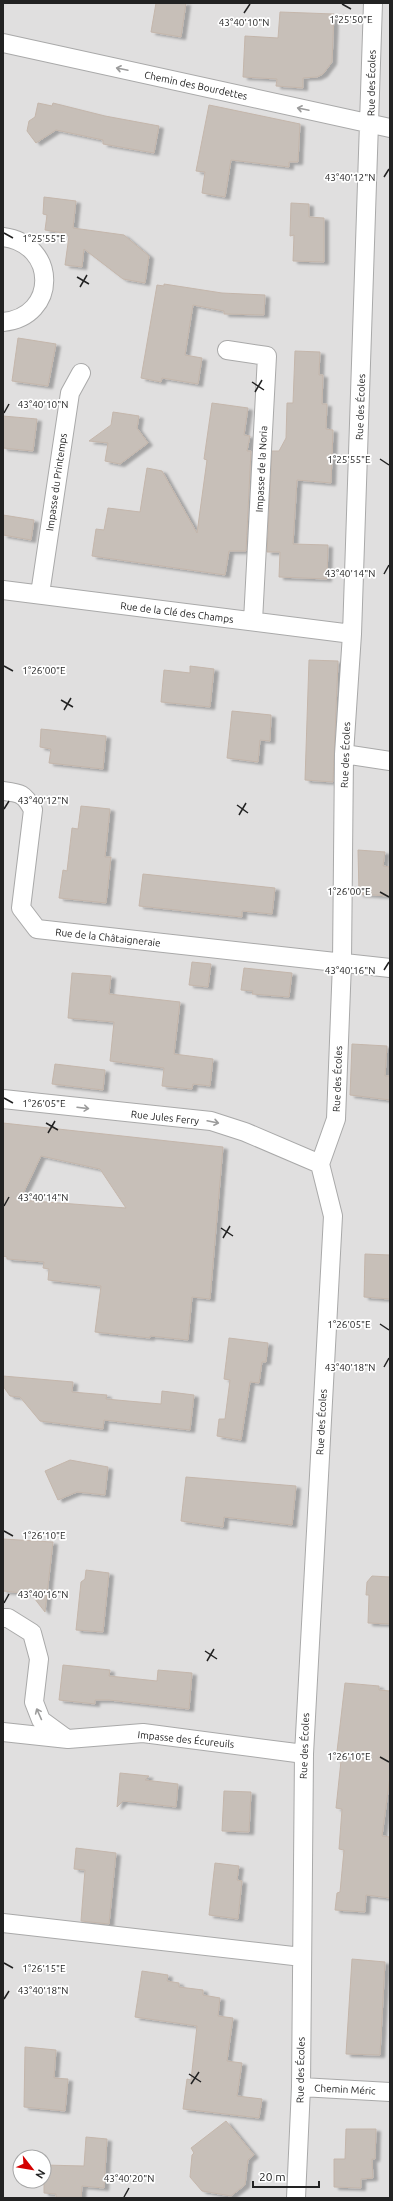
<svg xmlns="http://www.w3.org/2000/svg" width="393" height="2201" font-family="Ubuntu,sans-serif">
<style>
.residential{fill:#e0dfdf;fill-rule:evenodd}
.building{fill:#c7bfb8;stroke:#c4b6ab;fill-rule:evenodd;filter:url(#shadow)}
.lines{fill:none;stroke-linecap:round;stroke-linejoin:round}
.street-casing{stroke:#a9a9a9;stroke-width:20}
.street{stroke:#fff;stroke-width:18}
.oneway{stroke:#9c9c9c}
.ticks{fill:none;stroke:#222;stroke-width:1.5}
.labels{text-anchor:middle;stroke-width:3.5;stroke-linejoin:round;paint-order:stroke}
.street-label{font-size:10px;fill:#222;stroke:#fff}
.ticks-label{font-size:10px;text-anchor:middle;fill:#222;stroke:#fff;stroke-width:3.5;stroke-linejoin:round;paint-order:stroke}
</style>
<defs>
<filter id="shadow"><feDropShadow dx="4.5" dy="2.5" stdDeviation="1" flood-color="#0004"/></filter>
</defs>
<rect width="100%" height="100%" fill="#f2efe9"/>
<path class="residential" d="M 3,3 L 390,3 L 390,2198 L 3,2198 ZM 20,2157 L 44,2157 L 44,2181 L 20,2181 Z"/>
<path class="building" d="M 156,3 L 186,3 L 181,37 L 151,32 Z
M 280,12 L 334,14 L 332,62 L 323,74 L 317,77 L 303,78 L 303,88 L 276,86 L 277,79 L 243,77 L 245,36 L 278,38 Z
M 38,103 L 52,106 L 53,103 L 105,116 L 159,126 L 154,153 L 103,144 L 103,140 L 56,130 L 36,143 L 27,131 L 29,121 L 35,117 Z
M 209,105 L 300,124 L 298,162 L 289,162 L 289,167 L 231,160 L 225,197 L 202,193 L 205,172 L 196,171 Z
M 44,197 L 76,201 L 73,228 L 124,235 L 149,256 L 145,283 L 123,279 L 84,249 L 82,267 L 65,265 L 69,236 L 64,233 L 45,230 L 47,215 L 43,214 Z
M 291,203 L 309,204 L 309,217 L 324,218 L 324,262 L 293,261 L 294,235 L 290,236 Z
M 164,284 L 222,293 L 265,295 L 264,315 L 224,314 L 224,311 L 193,305 L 185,355 L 202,358 L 198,384 L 162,378 L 161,382 L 141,378 L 157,285 L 164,286 Z
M 18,338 L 56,344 L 48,386 L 12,381 Z
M 295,351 L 320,352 L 319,375 L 323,375 L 322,404 L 327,404 L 326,429 L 333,430 L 331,483 L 297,480 L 293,544 L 328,545 L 327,579 L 279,577 L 280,552 L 267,552 L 272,451 L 279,451 L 286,438 L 287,403 L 293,403 Z
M 212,403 L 248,408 L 244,435 L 250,436 L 247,451 L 251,451 L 246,551 L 229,551 L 225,575 L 92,556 L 96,529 L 104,530 L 108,508 L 140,512 L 147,468 L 162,471 L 197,533 L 207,460 L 204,459 Z
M 113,412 L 139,416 L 137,428 L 148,443 L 120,464 L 105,461 L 108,443 L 89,441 L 111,425 Z
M 3,416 L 37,419 L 33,451 L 3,448 Z
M 3,515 L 34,520 L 31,540 L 3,535 Z
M 309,660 L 338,661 L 333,782 L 305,780 Z
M 190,666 L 214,669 L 210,707 L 161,702 L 164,670 L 190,673 Z
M 232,711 L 271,715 L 270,741 L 260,740 L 258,762 L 227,758 Z
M 41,729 L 106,736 L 103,769 L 49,763 L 51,749 L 40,747 Z
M 81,806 L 110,809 L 105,857 L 111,857 L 106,903 L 59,898 L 63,870 L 67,871 L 72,828 L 78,829 Z
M 358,850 L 385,852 L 383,866 L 390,867 L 390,896 L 359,894 Z
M 143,874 L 275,888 L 272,914 L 242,911 L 242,917 L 139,906 Z
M 192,962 L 211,964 L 208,987 L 189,985 Z
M 244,968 L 292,973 L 289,997 L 252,994 L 253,991 L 241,990 Z
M 72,973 L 111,976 L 109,994 L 180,1002 L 174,1054 L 213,1059 L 210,1086 L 193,1084 L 192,1089 L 162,1086 L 164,1068 L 110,1061 L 114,1022 L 68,1018 Z
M 352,1044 L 387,1046 L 385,1076 L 390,1076 L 390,1100 L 350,1095 Z
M 55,1064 L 105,1070 L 103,1090 L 52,1084 Z
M 3,1123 L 223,1147 L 210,1299 L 192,1297 L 188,1340 L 150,1336 L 150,1338 L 95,1332 L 101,1286 L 48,1280 L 49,1269 L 43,1268 L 44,1262 L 7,1259 L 7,1257 L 3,1256 ZM 41,1156 L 100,1169 L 126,1208 L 20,1200 Z
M 365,1254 L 390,1255 L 390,1299 L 364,1297 Z
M 229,1338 L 268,1343 L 266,1362 L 262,1362 L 259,1383 L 250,1382 L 241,1440 L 217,1436 L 219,1419 L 225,1419 L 230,1380 L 224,1379 Z
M 3,1376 L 73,1382 L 72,1392 L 107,1395 L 106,1399 L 161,1404 L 162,1391 L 194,1395 L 190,1430 L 104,1420 L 103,1429 L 40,1421 L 20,1397 L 10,1396 L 3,1386 Z
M 70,1460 L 108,1467 L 105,1495 L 77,1492 L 58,1500 L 45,1471 Z
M 186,1477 L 296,1486 L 292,1525 L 224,1517 L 223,1527 L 181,1521 Z
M 3,1539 L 53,1542 L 45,1612 L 31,1594 L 3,1591 Z
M 86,1570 L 109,1573 L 103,1632 L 76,1630 L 81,1582 L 85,1579 Z
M 372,1576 L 390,1577 L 390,1624 L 368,1623 L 369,1595 L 366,1595 L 367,1582 Z
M 63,1665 L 110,1670 L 109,1676 L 157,1681 L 158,1670 L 192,1673 L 189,1709 L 109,1700 L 95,1700 L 95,1704 L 59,1700 Z
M 345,1683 L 379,1686 L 379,1690 L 390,1691 L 390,1777 L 382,1836 L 390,1837 L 390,1898 L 366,1895 L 365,1912 L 335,1910 L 337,1893 L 340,1892 L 344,1850 L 339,1849 L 342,1809 L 336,1808 L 341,1761 L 336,1760 Z
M 120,1773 L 149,1776 L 145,1780 L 178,1784 L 176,1807 L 123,1801 L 117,1807 Z
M 224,1791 L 251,1792 L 249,1832 L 222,1831 Z
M 76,1848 L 116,1853 L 109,1924 L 81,1921 L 85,1870 L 74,1869 Z
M 215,1863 L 239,1866 L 237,1880 L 242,1881 L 238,1919 L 209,1915 Z
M 352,1959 L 385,1962 L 380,2055 L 346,2054 Z
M 142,1971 L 168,1975 L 167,1981 L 179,1983 L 179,1987 L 203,1990 L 203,1995 L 220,1998 L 218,2016 L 233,2018 L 227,2061 L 242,2063 L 237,2096 L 262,2099 L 259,2118 L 183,2109 L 187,2079 L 191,2080 L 197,2026 L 135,2017 Z
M 25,2047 L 56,2050 L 54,2078 L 68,2079 L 65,2111 L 24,2107 Z
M 226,2121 L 254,2155 L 248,2160 L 245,2185 L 231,2196 L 202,2191 L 190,2177 L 192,2155 L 194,2153 L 191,2148 Z
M 346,2129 L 376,2129 L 375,2159 L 372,2159 L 373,2178 L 361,2179 L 361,2188 L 334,2187 L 334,2159 L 345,2159 Z
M 86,2137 L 107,2139 L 104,2188 L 82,2186 L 81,2198 L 56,2198 L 56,2194 L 44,2193 L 44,2165 L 84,2166 Z"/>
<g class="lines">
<g class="street-casing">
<path id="street" d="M 3,43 L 390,128
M 3,237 C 58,244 58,317 3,322
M 227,350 L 267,356 L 253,621
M 3,590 L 352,634
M 40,594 L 70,393 L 81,373
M 344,754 L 390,761
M 3,791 C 20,793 24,793 33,810 L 21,908 L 37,929 L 390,968
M 3,1099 L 211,1121 L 245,1132 L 320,1164
M 3,1618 L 8,1618 L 32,1633 L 39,1659 L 34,1702 L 41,1720 L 67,1739
M 3,1732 L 68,1739 L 143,1733 L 304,1754
M 3,1923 L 302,1957
M 301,2087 L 390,2092
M 296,2198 L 301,2087 L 304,1754 L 333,1216 L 320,1164 L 336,1119 L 342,963 L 344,754 L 352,634 L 373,3"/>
</g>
<use href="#street" class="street"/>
</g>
<defs><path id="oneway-shaft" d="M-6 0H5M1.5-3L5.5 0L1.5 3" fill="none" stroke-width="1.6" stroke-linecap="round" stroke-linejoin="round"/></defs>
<g class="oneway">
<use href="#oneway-shaft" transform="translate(122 69) rotate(-168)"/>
<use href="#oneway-shaft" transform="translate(303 109) rotate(-168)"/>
<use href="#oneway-shaft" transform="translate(83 1108) rotate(7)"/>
<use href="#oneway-shaft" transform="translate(213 1122) rotate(12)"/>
<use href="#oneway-shaft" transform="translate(39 1714) rotate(-114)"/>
</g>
<path class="ticks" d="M 342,4 L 351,9M 244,13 L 250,4M 384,177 L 389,169M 4,233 L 13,238M 77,277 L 89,284M 80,287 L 87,275M 252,382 L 264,390M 255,392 L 262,380M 4,413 L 9,404M 380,459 L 389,465M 384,574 L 389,565M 4,666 L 13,671M 61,700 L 73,707M 64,710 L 71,698M 237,805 L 248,813M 4,809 L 9,801M 239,815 L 246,803M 380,892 L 389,897M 384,970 L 389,962M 4,1098 L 13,1103M 46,1123 L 58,1130M 48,1133 L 55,1121M 4,1206 L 9,1197M 221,1228 L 233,1236M 223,1238 L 230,1226M 380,1324 L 389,1330M 384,1367 L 389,1358M 4,1531 L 13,1536M 4,1603 L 9,1594M 205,1651 L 217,1659M 207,1661 L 214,1649M 380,1757 L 389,1762M 4,1963 L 13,1968M 4,1999 L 9,1991M 189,2074 L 201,2082M 191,2084 L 199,2072M 124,2197 L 129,2188"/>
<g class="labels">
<g class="street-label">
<text transform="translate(371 83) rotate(-89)" y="4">Rue des Écoles</text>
<text transform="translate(196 85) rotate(12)" y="4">Chemin des Bourdettes</text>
<text transform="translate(360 407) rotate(-88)" y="4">Rue des Écoles</text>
<text transform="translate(261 469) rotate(-87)" y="4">Impasse de la Noria</text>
<text transform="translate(56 482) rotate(-82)" y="4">Impasse du Printemps</text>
<text transform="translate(177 612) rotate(7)" y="4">Rue de la Clé des Champs</text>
<text transform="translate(345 755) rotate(-88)" y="4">Rue des Écoles</text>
<text transform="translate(108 937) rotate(6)" y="4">Rue de la Châtaigneraie</text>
<text transform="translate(337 1079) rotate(-88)" y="4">Rue des Écoles</text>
<text transform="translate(165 1117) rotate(6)" y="4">Rue Jules Ferry</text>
<text transform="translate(321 1422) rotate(-87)" y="4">Rue des Écoles</text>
<text transform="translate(186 1739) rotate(6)" y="4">Impasse des Écureuils</text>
<text transform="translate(304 1746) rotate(-88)" y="4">Rue des Écoles</text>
<text transform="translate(300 2070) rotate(-89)" y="4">Rue des Écoles</text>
<text transform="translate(345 2089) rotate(3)" y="4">Chemin Méric</text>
</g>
</g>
<g class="ticks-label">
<text x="351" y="23">1°25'50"E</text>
<text x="244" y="26">43°40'10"N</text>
<text x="350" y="181">43°40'12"N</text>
<text x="44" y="242">1°25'55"E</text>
<text x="43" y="408">43°40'10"N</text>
<text x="349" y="463">1°25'55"E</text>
<text x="350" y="577">43°40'14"N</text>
<text x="44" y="674">1°26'00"E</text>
<text x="43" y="804">43°40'12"N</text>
<text x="349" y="895">1°26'00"E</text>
<text x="350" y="974">43°40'16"N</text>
<text x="44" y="1107">1°26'05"E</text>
<text x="43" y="1201">43°40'14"N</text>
<text x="349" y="1328">1°26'05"E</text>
<text x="350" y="1371">43°40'18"N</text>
<text x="44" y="1539">1°26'10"E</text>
<text x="43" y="1598">43°40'16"N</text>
<text x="349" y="1760">1°26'10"E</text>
<text x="44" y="1972">1°26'15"E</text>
<text x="43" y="1994">43°40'18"N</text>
<text x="129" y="2182">43°40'20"N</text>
</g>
<rect width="393" height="2201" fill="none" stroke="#222222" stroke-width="8"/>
<g transform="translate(32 2169) rotate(121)"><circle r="19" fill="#ffffff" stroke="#a7a7a7"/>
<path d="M0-3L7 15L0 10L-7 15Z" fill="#d40000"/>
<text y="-6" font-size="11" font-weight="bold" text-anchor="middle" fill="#222222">N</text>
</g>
<path d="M253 2181v6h66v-6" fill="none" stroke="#222222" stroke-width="2"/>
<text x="259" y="2181" font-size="12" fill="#222222" stroke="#ffffff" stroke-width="3" paint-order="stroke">20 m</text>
</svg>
